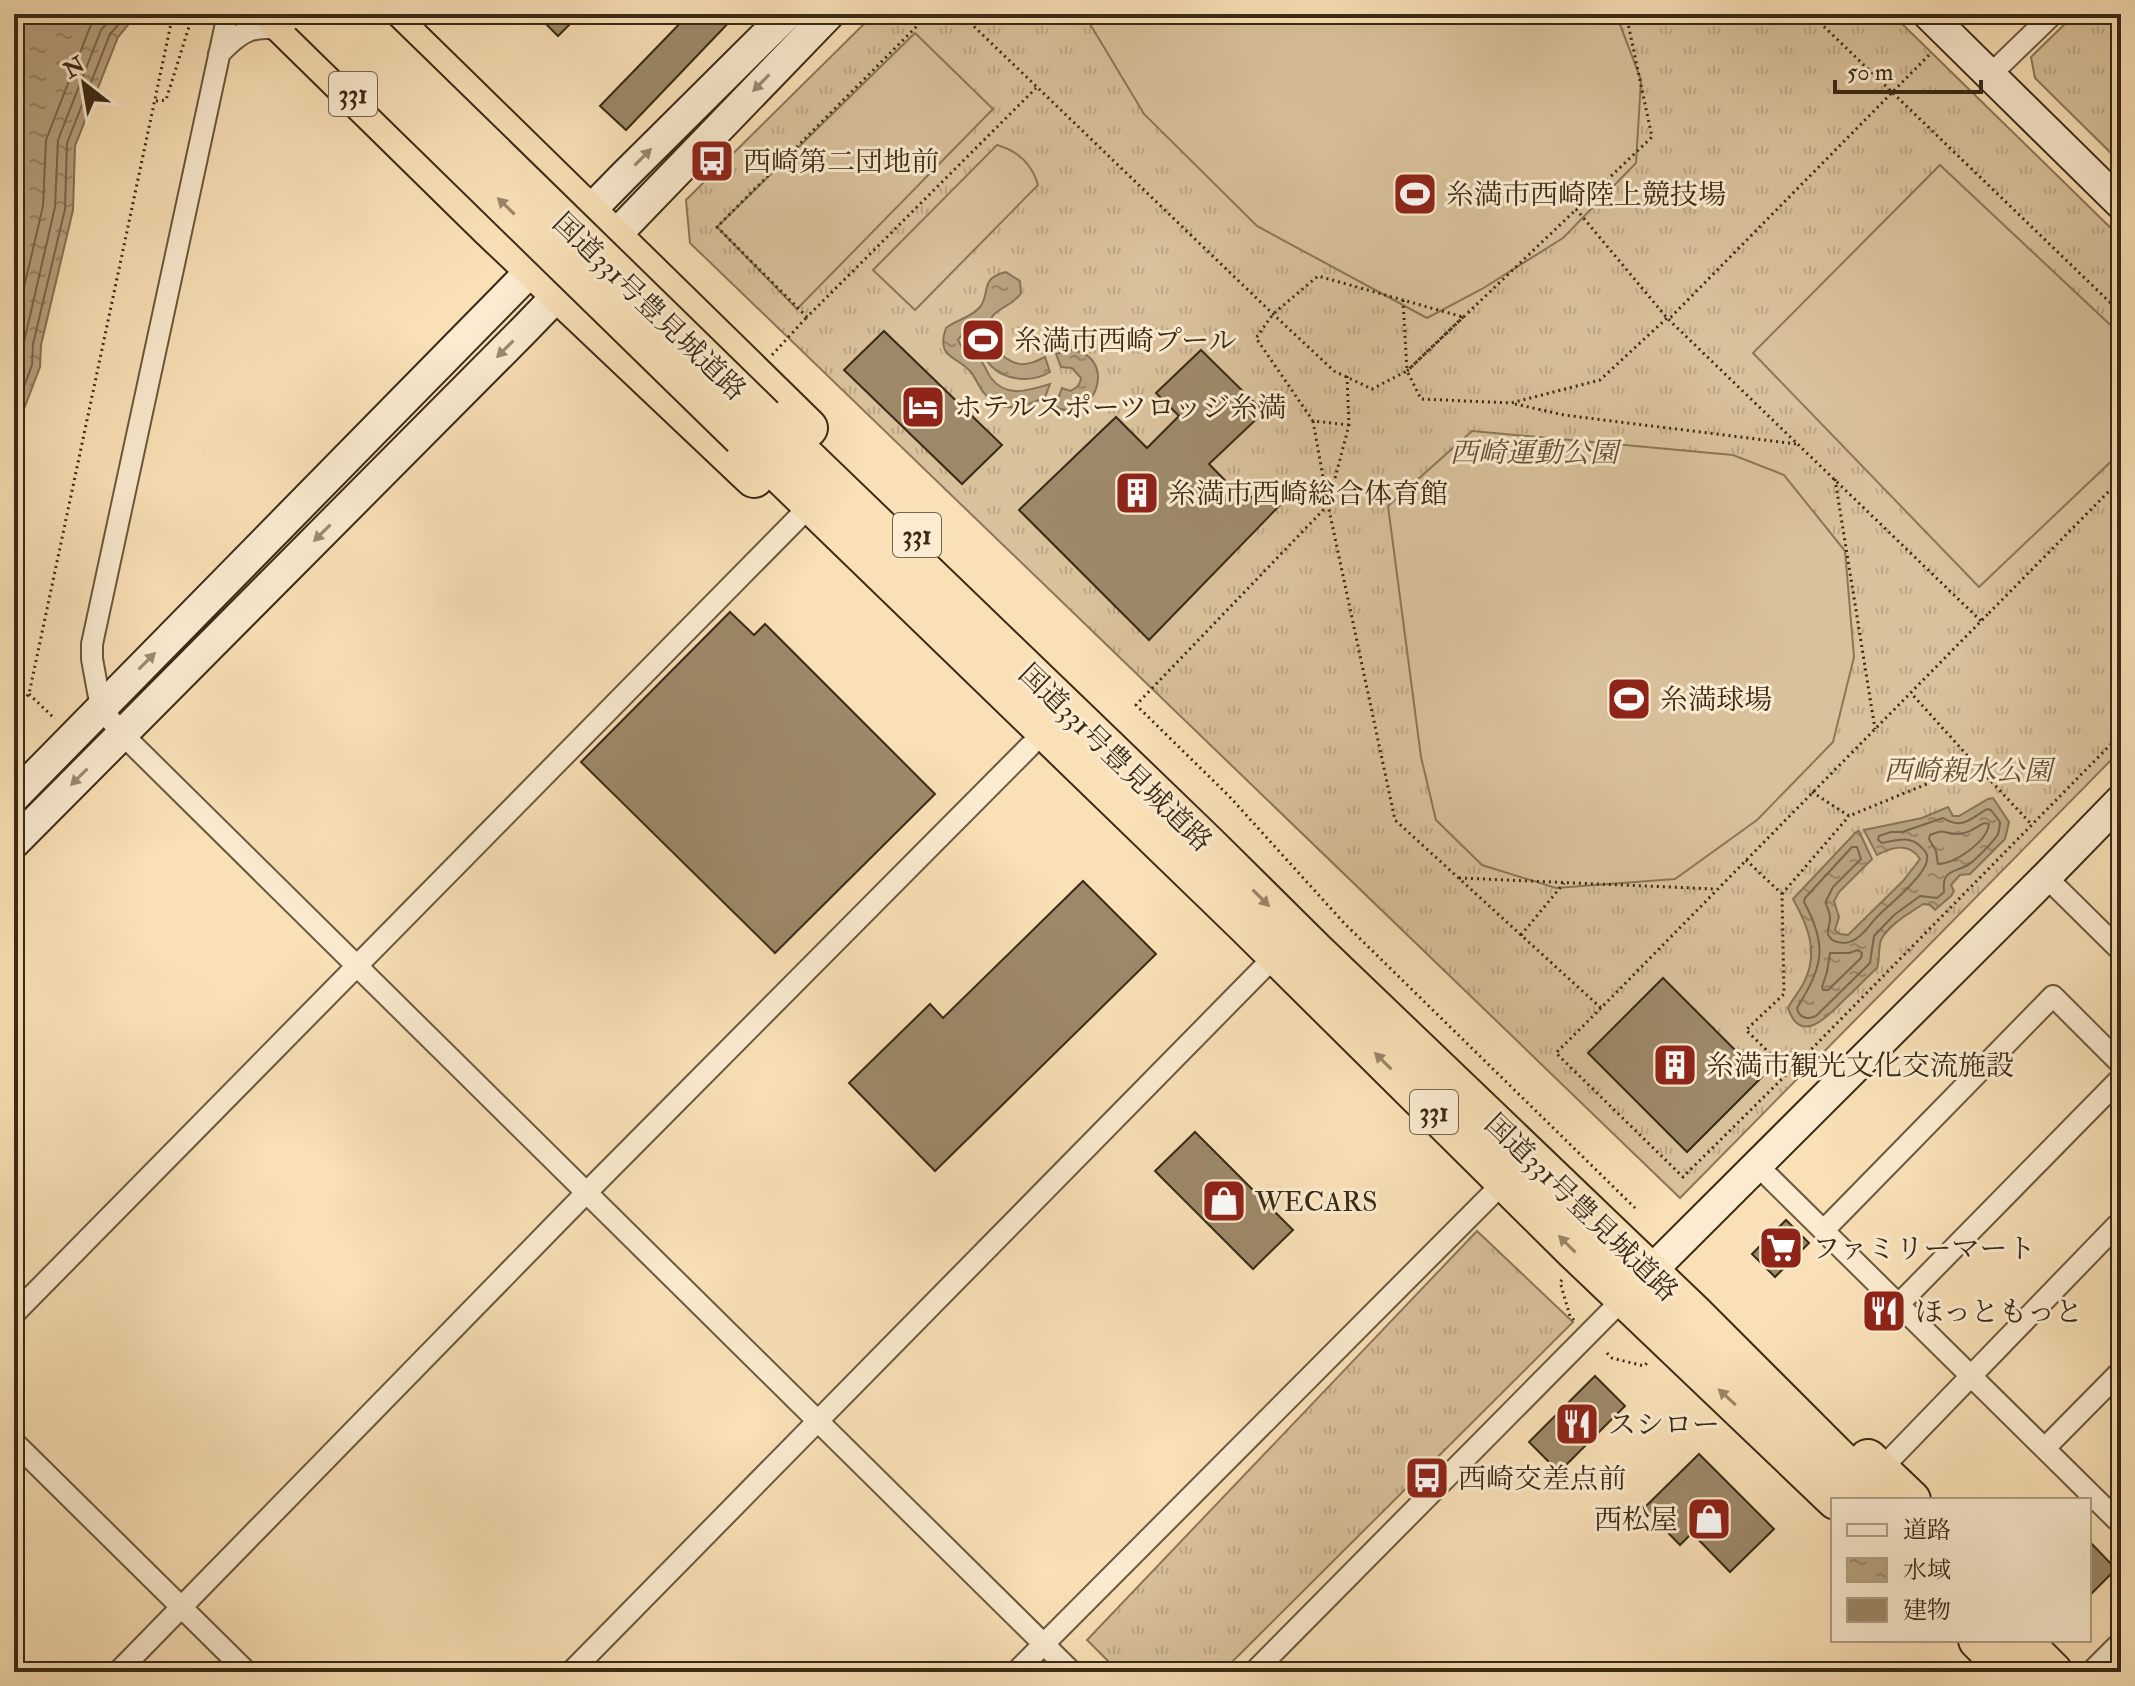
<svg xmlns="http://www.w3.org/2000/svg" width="2135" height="1686" font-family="'IM FELL Double Pica','Noto Serif JP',serif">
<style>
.grass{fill:url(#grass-tufts);stroke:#8a7658;stroke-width:2}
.garden{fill:#d9c19b;stroke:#8a7658;stroke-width:2}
.water{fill:url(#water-ripples);stroke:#867255;stroke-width:2}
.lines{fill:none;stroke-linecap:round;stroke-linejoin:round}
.shore{stroke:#79664a;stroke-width:2}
.building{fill:#9d8969;stroke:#3a2a15;stroke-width:2}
.street-casing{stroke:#6a583d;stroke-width:24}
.secondary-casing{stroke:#3a2a15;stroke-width:34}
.highway-casing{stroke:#3a2a15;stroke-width:42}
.path{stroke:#3a2a15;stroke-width:3;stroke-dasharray:2 4;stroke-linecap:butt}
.street{stroke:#fbebd0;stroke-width:20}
.secondary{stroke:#fbebd0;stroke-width:30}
.highway{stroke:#f9e0b6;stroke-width:38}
.highway-bridge-casing{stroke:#3a2a15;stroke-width:42;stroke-linecap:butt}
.highway-bridge{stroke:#f9e0b6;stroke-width:38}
.oneway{fill:#9a8a72}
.oneway2{fill:#9a8566}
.labels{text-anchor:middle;stroke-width:6;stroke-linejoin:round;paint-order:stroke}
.shield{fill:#fbebd0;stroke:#74644d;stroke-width:2}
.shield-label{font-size:26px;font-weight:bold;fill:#3a2a15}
.poi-label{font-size:28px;fill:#3a2a15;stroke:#fbebd0;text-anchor:start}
.street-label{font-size:28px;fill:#3a2a15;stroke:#fbebd0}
.park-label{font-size:28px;font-style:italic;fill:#625036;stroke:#fbebd0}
</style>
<defs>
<pattern id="grass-tufts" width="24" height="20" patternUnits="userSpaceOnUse" patternTransform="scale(2)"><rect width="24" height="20" fill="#d9c19b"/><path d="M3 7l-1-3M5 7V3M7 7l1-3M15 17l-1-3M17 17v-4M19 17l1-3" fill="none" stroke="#bba685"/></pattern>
<pattern id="water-ripples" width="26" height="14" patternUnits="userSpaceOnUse" patternTransform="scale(2)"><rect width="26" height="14" fill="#b8a27f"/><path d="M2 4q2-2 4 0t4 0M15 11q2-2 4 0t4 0" fill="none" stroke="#978467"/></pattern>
</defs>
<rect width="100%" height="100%" fill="#f9e0b6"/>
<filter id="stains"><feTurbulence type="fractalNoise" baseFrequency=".0025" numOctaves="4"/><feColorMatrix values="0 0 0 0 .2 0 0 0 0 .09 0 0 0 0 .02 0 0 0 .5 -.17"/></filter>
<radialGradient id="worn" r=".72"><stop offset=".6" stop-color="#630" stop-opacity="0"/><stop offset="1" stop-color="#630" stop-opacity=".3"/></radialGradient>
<path class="grass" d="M 874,14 L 1892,14 L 2121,238 L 2121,750 L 1680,1198 L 690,243 L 686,200 Z
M 2075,14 L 2121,14 L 2121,163 L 2035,78 L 2031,57 Z
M 1477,1231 L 1573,1322 L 1222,1672 L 1119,1672 L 1087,1640 Z"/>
<path class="garden" d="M 1084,14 L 1616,14 L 1641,80 L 1636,163 L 1563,238 L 1482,289 L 1427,318 L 1257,226 L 1144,114 Z
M 915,33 L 993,109 L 797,309 L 717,227 Z
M 997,145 C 1018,151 1032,164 1038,185 L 915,310 L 873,270 Z
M 1940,165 L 2121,335 L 2121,452 L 1979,587 L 1753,353 Z
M 1472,431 L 1733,455 L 1784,475 L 1845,551 L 1854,657 L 1833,742 L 1757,820 L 1675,879 L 1556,888 L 1482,865 L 1436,820 L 1421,757 L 1388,506 Z"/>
<path class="water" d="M 14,14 L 137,14 L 118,37 L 75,146 L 73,210 L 41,345 L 40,367 L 14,435 Z
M 1006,272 L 1020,281 L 1021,293 C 1014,305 999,307 992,317 C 979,336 1001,361 1020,364 C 1029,365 1037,361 1045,357 L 1050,372 C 1032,383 1006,381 991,366 C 982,356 978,343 969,334 L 962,335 L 958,340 L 961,346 C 966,350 972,352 977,356 C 984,362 986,371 991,378 C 1007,399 1029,390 1050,384 L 1045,397 C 1024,408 1001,415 984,393 C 978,386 976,378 970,371 C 955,355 936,358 946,328 C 957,319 971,318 980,307 C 991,293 979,278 1006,272 Z
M 1071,350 C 1119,355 1096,426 1055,407 L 1062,388 L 1070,391 C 1076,388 1080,386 1081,378 L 1072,368 L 1061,367 L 1056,354 Z
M 1993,798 L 2009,822 L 2005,839 L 1970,874 L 1960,875 L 1951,885 L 1954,891 L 1951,896 L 1935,910 L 1930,905 L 1923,904 C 1910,913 1888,925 1881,940 C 1878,949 1880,959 1877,968 C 1866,978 1856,989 1845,999 C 1829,1015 1801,1047 1788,1008 C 1793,998 1801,990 1805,980 C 1819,951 1807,924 1793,899 L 1856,832 L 1859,831 L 1872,859 L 1839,892 L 1834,901 L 1839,917 L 1835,930 L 1840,934 L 1848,935 L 1903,881 L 1920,859 C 1909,842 1892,847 1877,855 L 1864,830 L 1922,818 L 1948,807 L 1953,816 L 1959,816 L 1988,799 Z"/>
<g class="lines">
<path class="shore" d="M 14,330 L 43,206 L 46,140 L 90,27 L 98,14
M 14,385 L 22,363 L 24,342 L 55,207 L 58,140 L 101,30 L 115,14
M 14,413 L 32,365 L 33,344 L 65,209 L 67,143 L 110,34 L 128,14
M 1987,809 L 1991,810 L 2000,822 C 2000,824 1999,832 1998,834 C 1995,840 1972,864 1966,866 C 1951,873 1942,871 1944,892 L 1937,898 L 1920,896 L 1894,915 L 1874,936 L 1870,963 L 1816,1016 C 1807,1020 1799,1018 1797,1008 C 1823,966 1828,946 1804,902 L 1805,898 L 1852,847 L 1857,847 L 1861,859 L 1833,887 L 1826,901 C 1826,908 1831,913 1830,919 C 1830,928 1823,934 1834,941 C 1839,943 1847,944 1852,941 C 1864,936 1870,923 1879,915 C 1890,904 1927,874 1927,859 C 1928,855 1925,850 1922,848 C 1911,835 1896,840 1882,843 L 1878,840 L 1879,836 L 1891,832 L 1902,832 L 1943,818 C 1962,830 1970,819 1987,809 Z
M 1984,823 L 1989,824 C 1987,842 1954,864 1938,864 L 1936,851 L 1929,839 L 1930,835 C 1946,828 1943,834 1957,834 C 1968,834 1975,828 1984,823 Z
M 1858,950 L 1862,953 L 1861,958 L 1828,990 L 1823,990 L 1822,987 L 1827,972 L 1830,953 L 1849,953 Z"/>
</g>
<path class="building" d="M 536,14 L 580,14 L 558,36 Z
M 689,14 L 737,14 L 626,130 L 600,106 Z
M 884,331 L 1002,445 L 962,484 L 844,370 Z
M 1201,350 L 1264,412 L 1209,464 L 1246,502 L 1265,485 L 1283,502 L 1149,640 L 1019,510 L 1116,417 L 1147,448 L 1179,416 L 1156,393 Z
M 730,612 L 754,635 L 765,624 L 935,794 L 775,953 L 581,762 Z
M 1083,881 L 1156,954 L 935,1171 L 849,1083 L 930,1004 L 943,1018 Z
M 1663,978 L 1762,1077 L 1687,1152 L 1588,1053 Z
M 1195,1132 L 1293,1230 L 1253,1269 L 1155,1171 Z
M 1786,1220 L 1809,1243 L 1775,1277 L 1752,1254 Z
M 1595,1376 L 1625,1406 L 1559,1472 L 1529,1442 Z
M 1699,1454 L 1774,1529 L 1730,1572 L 1692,1533 L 1680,1545 L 1644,1508 Z
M 2089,1541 L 2116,1569 L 2089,1596 Z"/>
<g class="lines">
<g class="street-casing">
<path id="street" d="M 228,14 L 92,644 L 92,659 L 101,708 L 122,734 L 1072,1672
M 219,54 C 241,31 252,24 285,30
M 1990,75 L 2053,14
M 2046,877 L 2121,951
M 1758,1166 L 2121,1524
M 1824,1230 L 2053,996 L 2121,1064
M 1899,1304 L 2121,1078
M 14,1314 L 798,518
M 14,1442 L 247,1672
M 2045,1448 L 2121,1371
M 1881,1469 L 2121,1221
M 118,1672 L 586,1193 L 1030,746
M 571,1672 L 1276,955
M 1016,1672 L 1505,1181
M 1254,1672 L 1624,1298
M 2091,1672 L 2121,1642"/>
</g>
<g class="secondary-casing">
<path id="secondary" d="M 1928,14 L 2121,204
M 14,797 L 624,176 L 787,14
M 14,843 L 525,329 L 829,14
M 1637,1285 L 2046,877 L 2121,800"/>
</g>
<g class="highway-casing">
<path id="highway" d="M 272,14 L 489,227 L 754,478
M 385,14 L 808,428
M 764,417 L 1207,844 L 1316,952 L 1694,1314 L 1880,1500
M 742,437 L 1246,925 L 1574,1250 L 1836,1500
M 1868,1459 L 1911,1500
M 1978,1640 L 2010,1672
M 2021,1640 L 2053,1672"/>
</g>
<path class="path" d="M 929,14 L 717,227 L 807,317 L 1036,88
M 961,14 L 1273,314 L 1334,371 L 1372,389 L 1407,371 L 1421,399 L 1511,403 L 1600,380 L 1667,318 L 1671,317 L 1931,53
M 1811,14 L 2121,313
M 156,101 L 166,100 L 193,14
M 1576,209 L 1667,318 L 1981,621
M 1403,300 L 1407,371
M 1463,317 L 1407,371 L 1652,137 L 1626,14
M 772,355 L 807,317
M 1347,376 L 1349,425 L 1328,505 L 1136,705 L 1229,796 L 1344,923 L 1635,1208
M 1515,404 L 1564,415 L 1796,444
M 1313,421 L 1328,505 L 1395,820 L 1601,1008 L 1989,613
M 1349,425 L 1313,421 L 1256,338 L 1273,314 L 1318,276 L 1463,317
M 1835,479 L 1875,729
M 1989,613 L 2121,479
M 29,694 L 55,719
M 14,709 L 29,694 L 173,14
M 1975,764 L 2032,825
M 1812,792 L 1849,816 L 1975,764 L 1911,693
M 1746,860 L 1782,894 L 1784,994 L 1746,1030 L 1789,1072 L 2121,734
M 1459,878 L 1715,889
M 1782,894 L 1849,816
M 1521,935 L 1564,883
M 1601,1008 L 1556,1053 L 1683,1177 L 1789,1072
M 1562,1280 L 1560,1282 L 1570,1316 L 1574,1320
M 1607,1353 L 1612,1358 L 1644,1366 L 1649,1361"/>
<use href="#street" class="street"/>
<use href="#secondary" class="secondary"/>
<use href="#highway" class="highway"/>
<g class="highway-bridge-casing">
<path id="highway-bridge" d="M 309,14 L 742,437
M 351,14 L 764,417"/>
</g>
<use href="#highway-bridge" class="highway-bridge"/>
</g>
<defs><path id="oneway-solid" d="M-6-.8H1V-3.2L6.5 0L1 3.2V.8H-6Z" transform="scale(2)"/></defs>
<g class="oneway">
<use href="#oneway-solid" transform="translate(761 83) rotate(134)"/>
<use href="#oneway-solid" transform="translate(643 157) rotate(-45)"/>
<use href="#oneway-solid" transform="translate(505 349) rotate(135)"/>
<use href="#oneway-solid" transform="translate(322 533) rotate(135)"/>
<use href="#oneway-solid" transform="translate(147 661) rotate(-45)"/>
<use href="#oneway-solid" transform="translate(79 777) rotate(135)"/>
</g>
<g class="oneway2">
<use href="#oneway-solid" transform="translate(506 206) rotate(-136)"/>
<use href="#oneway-solid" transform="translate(1261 898) rotate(45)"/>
<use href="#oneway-solid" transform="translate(1383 1061) rotate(-135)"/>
<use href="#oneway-solid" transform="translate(1567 1244) rotate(-135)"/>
<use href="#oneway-solid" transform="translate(1727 1397) rotate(-137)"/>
</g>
<defs>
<g id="bus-square" transform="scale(2.3)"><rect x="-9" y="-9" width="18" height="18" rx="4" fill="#8f2418" stroke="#fbebd0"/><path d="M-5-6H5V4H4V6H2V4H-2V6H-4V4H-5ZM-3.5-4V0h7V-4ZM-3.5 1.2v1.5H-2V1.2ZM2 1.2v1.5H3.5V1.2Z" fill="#fff"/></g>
<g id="stadium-square" transform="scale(2.3)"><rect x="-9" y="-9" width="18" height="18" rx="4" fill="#8f2418" stroke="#fbebd0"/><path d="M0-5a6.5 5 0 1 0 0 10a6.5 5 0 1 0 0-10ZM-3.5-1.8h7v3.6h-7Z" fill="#fff"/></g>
<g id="hotel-square" transform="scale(2.3)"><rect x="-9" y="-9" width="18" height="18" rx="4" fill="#8f2418" stroke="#fbebd0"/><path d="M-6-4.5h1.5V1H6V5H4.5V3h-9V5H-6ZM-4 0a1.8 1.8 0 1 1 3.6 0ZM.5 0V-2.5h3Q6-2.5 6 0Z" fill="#fff"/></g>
<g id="building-square" transform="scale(2.3)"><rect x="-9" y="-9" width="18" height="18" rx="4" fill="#8f2418" stroke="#fbebd0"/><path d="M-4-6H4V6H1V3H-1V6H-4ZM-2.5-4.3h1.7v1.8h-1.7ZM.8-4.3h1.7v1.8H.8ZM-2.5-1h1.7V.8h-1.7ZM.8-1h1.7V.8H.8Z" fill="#fff"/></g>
<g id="shop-square" transform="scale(2.3)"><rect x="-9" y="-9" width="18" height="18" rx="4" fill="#8f2418" stroke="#fbebd0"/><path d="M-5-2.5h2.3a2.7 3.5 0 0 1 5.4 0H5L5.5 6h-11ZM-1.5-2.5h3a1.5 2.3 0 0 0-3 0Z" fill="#fff"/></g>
<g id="supermarket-square" transform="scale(2.3)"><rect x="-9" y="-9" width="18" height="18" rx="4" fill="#8f2418" stroke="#fbebd0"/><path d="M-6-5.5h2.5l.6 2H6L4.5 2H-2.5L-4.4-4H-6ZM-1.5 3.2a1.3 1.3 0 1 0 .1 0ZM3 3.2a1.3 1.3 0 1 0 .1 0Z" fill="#fff"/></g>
<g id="restaurant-square" transform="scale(2.3)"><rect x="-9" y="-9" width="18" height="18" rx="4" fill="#8f2418" stroke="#fbebd0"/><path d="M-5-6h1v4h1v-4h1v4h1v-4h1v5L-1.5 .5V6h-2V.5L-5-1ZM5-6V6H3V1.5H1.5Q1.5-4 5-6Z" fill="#fff"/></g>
</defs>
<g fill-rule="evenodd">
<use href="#bus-square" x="712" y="161"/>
<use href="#stadium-square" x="1415" y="194"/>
<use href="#stadium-square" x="983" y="340"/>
<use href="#hotel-square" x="923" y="407"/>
<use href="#building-square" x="1137" y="493"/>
<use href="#stadium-square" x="1629" y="699"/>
<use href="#building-square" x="1675" y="1065"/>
<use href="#shop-square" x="1224" y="1201"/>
<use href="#supermarket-square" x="1781" y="1248"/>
<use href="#restaurant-square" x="1884" y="1311"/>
<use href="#restaurant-square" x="1577" y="1424"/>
<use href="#bus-square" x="1427" y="1478"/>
<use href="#shop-square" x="1709" y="1519"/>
</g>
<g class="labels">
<g class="shield">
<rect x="329" y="72" width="48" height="44" rx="6"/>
<rect x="893" y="513" width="48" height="44" rx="6"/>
<rect x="1410" y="1090" width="48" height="44" rx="6"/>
</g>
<g class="shield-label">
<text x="353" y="103">331</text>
<text x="917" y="544">331</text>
<text x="1434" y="1121">331</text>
</g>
<g class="poi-label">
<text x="743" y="171">西崎第二団地前</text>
<text x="1446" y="204">糸満市西崎陸上競技場</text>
<text x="1014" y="350">糸満市西崎プール</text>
<text x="954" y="417">ホテルスポーツロッジ糸満</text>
<text x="1168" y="503">糸満市西崎総合体育館</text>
<text x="1660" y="709">糸満球場</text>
<text x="1706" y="1075">糸満市観光文化交流施設</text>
<text x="1255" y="1211">WECARS</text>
<text x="1812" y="1258">ファミリーマート</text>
<text x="1915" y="1321">ほっともっと</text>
<text x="1608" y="1434">スシロー</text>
<text x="1458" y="1488">西崎交差点前</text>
<text x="1678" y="1529" text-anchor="end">西松屋</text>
</g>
<g class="street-label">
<text transform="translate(650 306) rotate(44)" y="10">国道331号豊見城道路</text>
<text transform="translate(1116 757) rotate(44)" y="10">国道331号豊見城道路</text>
<text transform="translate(1582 1207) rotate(44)" y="10">国道331号豊見城道路</text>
</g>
<g class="park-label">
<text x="1534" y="462">西崎運動公園</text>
<text x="1968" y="780">西崎親水公園</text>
</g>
</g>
<rect width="2135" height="1686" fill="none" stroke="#f9e0b6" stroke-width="48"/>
<rect x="16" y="16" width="2103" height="1654" fill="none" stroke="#3a2a15" stroke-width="4"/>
<rect x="24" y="24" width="2087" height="1638" fill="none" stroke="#3a2a15" stroke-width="2"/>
<rect x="1831" y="1498" width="260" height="144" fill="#fbebd0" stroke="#ae9e85" stroke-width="2"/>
<rect x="1847" y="1524" width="40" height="12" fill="#fbebd0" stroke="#ae9e85" stroke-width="2"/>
<text x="1903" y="1538" font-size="24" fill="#3a2a15">道路</text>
<rect x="1847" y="1558" width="40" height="24" fill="url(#water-ripples)" stroke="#ae9e85" stroke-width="2"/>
<text x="1903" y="1578" font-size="24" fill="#3a2a15">水域</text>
<rect x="1847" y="1598" width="40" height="24" fill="#9d8969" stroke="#ae9e85" stroke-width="2"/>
<text x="1903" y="1618" font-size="24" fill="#3a2a15">建物</text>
<g transform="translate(84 84) rotate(329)" stroke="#fbebd0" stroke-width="6" paint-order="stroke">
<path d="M0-6L14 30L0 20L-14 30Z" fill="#3a2a15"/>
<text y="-12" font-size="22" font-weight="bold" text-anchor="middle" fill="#3a2a15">N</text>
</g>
<path d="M1835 80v12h146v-12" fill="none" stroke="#3a2a15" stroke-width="4"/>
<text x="1847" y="80" font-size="24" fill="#3a2a15" stroke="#fbebd0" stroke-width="6" paint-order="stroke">50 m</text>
<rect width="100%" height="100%" filter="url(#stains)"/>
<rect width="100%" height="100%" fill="url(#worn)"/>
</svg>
